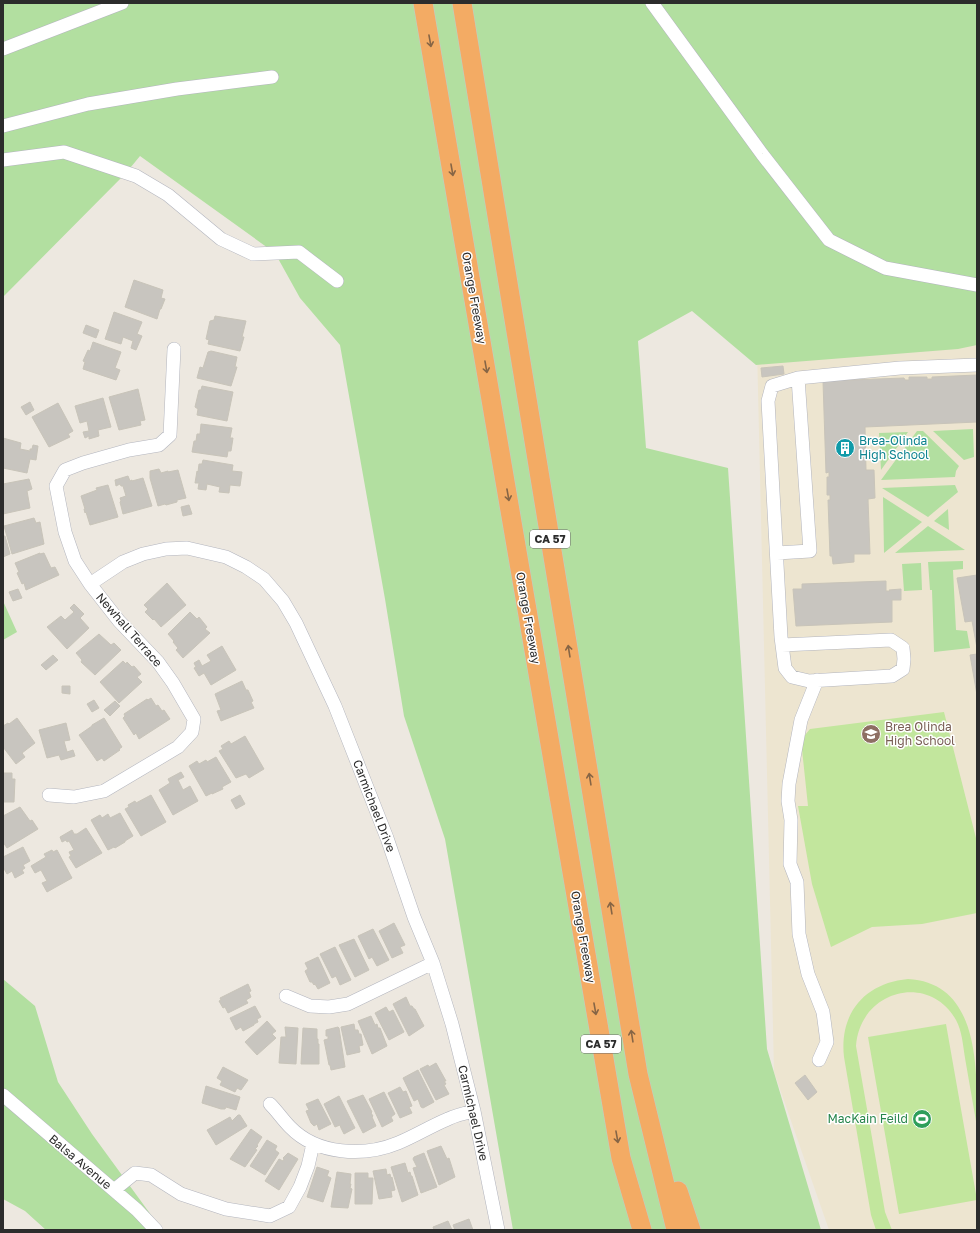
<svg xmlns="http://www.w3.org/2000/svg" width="980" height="1233" font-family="'Golos Text',sans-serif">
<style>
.education{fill:#ede5d0}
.grass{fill:#b2dfa0}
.pitch{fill:#c2e69d}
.building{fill:#c8c5bf;stroke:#c8c4b9}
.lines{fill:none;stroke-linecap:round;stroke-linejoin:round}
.minor-casing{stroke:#b3b5be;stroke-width:14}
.highway-casing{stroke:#c8c8c8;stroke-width:20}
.minor{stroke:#fff;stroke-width:13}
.highway{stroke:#f3ab64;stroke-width:19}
.oneway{stroke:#866545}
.labels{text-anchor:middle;stroke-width:3;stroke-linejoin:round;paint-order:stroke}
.shield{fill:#fff;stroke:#6b6b6b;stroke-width:1}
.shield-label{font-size:11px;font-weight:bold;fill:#2c2c2c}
.street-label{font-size:12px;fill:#2c2c2c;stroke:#fff}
.culture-label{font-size:12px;fill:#0d838f;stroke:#fff;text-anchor:start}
.education-label{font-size:12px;fill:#785e54;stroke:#fff;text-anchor:start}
.leisure-label{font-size:12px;fill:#27864d;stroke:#fff;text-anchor:end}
</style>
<rect width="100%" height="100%" fill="#ede8e0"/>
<path class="education" d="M 977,312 L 977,1230 L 829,1230 L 774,1072 L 757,349 Z"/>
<path class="grass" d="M 3,3 L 977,3 L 977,345 L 958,349 L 756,365 L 692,311 L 638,341 L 646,448 L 728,468 L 767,1049 L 821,1230 L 513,1230 L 445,839 L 404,716 L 385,599 L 340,345 L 300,298 L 275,253 L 140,156 L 126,173 L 3,297 Z
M 973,429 L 974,457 L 964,460 L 933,431 Z
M 917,431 L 923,431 L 959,466 L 956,471 L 955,477 L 881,480 Z
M 908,432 L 881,470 L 879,433 Z
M 955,485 L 958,492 L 928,517 L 882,488 Z
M 883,497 L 922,522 L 884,553 Z
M 948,509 L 949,530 L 934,521 Z
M 928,526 L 965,550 L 895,553 Z
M 963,561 L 963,569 L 953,570 L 956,630 L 967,631 L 970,648 L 934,652 L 932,590 L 930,590 L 928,562 Z
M 921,563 L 922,590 L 904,591 L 902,564 Z
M 3,601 L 17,632 L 3,640 Z
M 3,979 L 35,1006 L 58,1082 L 92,1134 L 162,1230 L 46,1230 L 25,1211 L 3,1199 Z"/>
<path class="pitch" d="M 944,712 L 977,842 L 977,913 L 922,924 L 872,927 L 831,947 L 812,884 L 798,806 L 808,806 L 801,740 L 810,729 Z
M 908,979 C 980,983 977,1068 977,1127 C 973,1104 969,1081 965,1058 C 963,1045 962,1031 956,1020 C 929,972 860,990 856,1046 L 885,1212 L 892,1230 L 876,1230 L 871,1215 L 844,1057 C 839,1013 865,983 908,979 Z
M 946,1024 L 977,1200 L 899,1214 L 868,1037 Z"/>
<path class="building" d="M 134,280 L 163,290 L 161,298 L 165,299 L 161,309 L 160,309 L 157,319 L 125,307 Z
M 114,312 L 142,322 L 137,334 L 142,336 L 136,350 L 131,348 L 133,341 L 123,337 L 121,344 L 105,339 Z
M 215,316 L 246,321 L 242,337 L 244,337 L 240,351 L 208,344 L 209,340 L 206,339 L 210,321 L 214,320 Z
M 86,325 L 99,330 L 96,338 L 83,333 Z
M 93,342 L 121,352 L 115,368 L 120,370 L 116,380 L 83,369 L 85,362 L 83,361 L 88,350 L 90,351 Z
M 211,351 L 237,357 L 235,367 L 237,367 L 231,386 L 197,378 L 200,367 L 203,368 L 208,352 Z
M 783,366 L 784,374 L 762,377 L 761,368 Z
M 977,375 L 977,422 L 865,427 L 866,470 L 874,470 L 875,498 L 868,499 L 870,554 L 854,554 L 854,562 L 833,564 L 832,556 L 830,556 L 828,500 L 830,500 L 830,495 L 827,495 L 827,477 L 829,477 L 829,472 L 826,473 L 823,381 L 904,378 L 905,380 L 909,380 L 909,377 L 927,377 L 927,379 L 932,379 L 932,377 Z
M 202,386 L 233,392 L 227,421 L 197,415 L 198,409 L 195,407 L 199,390 L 201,390 Z
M 138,389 L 145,420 L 140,421 L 141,425 L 119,430 L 109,397 Z
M 103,398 L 111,427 L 98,430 L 99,436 L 89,439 L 89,436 L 85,438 L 83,432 L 89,431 L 87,421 L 80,423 L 75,406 Z
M 30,402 L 34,410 L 26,415 L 21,407 Z
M 58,403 L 73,431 L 68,434 L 70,437 L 49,447 L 32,417 Z
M 201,424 L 232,428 L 230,438 L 233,438 L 231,451 L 228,451 L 227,457 L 192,452 L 194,441 L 196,441 L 197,434 L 200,434 Z
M 3,438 L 21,443 L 20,449 L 30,451 L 30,449 L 32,449 L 33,445 L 38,446 L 36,460 L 30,459 L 27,473 L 3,468 Z
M 203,460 L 233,465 L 232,471 L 242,472 L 240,486 L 230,485 L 229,493 L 219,492 L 220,487 L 207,484 L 206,490 L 198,489 L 199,483 L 195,483 L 197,471 L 198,472 L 199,464 L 202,464 Z
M 159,469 L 161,473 L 168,471 L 168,472 L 178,470 L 186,498 L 177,500 L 177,502 L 166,505 L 165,504 L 158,506 L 150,478 L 150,471 Z
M 128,476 L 130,481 L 132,480 L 132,481 L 143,478 L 152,506 L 123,514 L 120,502 L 121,501 L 120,498 L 126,496 L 123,486 L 121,486 L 120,484 L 116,486 L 115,480 Z
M 29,479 L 32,489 L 27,491 L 30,508 L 3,514 L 3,484 Z
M 108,485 L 118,517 L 90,525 L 86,512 L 85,513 L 84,509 L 85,509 L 81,496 L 97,490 L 96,488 Z
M 189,505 L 192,514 L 183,516 L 181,507 Z
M 34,518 L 36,523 L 40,522 L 44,544 L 12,554 L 4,526 Z
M 3,536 L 5,536 L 10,554 L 3,557 Z
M 40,553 L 40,554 L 44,553 L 51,568 L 55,567 L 59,575 L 26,590 L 24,583 L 22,584 L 17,573 L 19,572 L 15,563 Z
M 977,575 L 977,648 L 972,621 L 965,622 L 957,578 Z
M 886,581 L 886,591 L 890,591 L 889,590 L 901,589 L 901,600 L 892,600 L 892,622 L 796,626 L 793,589 L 802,589 L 802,584 Z
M 167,583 L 186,605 L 161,627 L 154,619 L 153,620 L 145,612 L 148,609 L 144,605 Z
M 18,589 L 22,598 L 13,601 L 9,592 Z
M 74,604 L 84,614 L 80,618 L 89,628 L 67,649 L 47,627 L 61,616 L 65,620 L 74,612 L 70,608 Z
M 190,612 L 197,619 L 199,617 L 207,627 L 205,629 L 210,633 L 183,658 L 176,650 L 178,648 L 173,642 L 174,641 L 168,634 Z
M 99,634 L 111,645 L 114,643 L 121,650 L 95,675 L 81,662 L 82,660 L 76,653 Z
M 222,646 L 236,670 L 211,685 L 204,673 L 199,676 L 194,668 L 196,667 L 194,663 L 199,660 L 202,666 L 211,661 L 207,655 Z
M 977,654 L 977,695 L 970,655 Z
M 53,655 L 58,660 L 46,670 L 41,665 Z
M 123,661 L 126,664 L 127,662 L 132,667 L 134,666 L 141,674 L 137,677 L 142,682 L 119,703 L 100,682 Z
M 242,681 L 246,690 L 248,690 L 253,701 L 251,702 L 254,708 L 221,721 L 217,711 L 221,710 L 215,694 Z
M 62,686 L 70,686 L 70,694 L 62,693 Z
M 151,698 L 156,706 L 158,705 L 162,711 L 164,710 L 170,719 L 139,739 L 136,733 L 134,735 L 123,718 L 125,716 L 124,714 L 147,699 L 148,700 Z
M 94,700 L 99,708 L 92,712 L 87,704 Z
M 115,701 L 120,706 L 110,716 L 104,710 Z
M 17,718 L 35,743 L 22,753 L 25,757 L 16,764 L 3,747 L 3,726 L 8,723 L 9,724 Z
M 104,718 L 122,747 L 119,749 L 120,750 L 104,761 L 102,758 L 97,761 L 79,735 L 92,726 L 92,725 Z
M 66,723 L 70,740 L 64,741 L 67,752 L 73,750 L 75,756 L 61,760 L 59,755 L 47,758 L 39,730 Z
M 245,736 L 264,769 L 249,778 L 246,774 L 236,778 L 219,751 L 223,749 L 221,746 L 229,741 L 231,744 Z
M 216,757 L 231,782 L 222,787 L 223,789 L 212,794 L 212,793 L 206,796 L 189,766 L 197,761 L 199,764 L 206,760 L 207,762 Z
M 181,772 L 184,777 L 178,780 L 183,790 L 190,786 L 198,801 L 173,815 L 159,790 L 170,783 L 168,779 Z
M 3,773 L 12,773 L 12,779 L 15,779 L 14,802 L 3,802 Z
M 151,795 L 166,822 L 141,836 L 125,809 L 129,807 L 128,805 L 135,801 L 136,803 Z
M 240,795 L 245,804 L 236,809 L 231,800 Z
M 20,807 L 30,821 L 32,820 L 38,829 L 7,848 L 3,842 L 3,816 Z
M 120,813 L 133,836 L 125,841 L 125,842 L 115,848 L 114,847 L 108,850 L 91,820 L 100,815 L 102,818 L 108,814 L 110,818 Z
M 86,828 L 102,853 L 76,868 L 69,857 L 71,856 L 69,852 L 74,850 L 69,841 L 67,842 L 66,840 L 62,842 L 60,837 L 72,830 L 74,834 L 77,834 Z
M 23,847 L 30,861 L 23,865 L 25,868 L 22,870 L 24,873 L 15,878 L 12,871 L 7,874 L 3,867 L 3,857 Z
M 52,850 L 53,852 L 57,850 L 72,878 L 47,892 L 42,883 L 47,881 L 41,870 L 35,873 L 31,866 L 46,857 L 44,854 Z
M 394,923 L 405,945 L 400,947 L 403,953 L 392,958 L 379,931 Z
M 373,929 L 389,960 L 377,966 L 372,957 L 369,959 L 358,936 Z
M 354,939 L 369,970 L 355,977 L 339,945 Z
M 335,947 L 351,980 L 340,985 L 336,976 L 332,978 L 320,954 Z
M 318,957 L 330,983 L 318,989 L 315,984 L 314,985 L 312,982 L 310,982 L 305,971 L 308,969 L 305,963 Z
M 248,984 L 251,991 L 249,992 L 251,997 L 246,1000 L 248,1003 L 228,1013 L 225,1007 L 223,1008 L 219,1001 L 221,1000 L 220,998 Z
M 406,997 L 410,1006 L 412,1006 L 414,1009 L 415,1009 L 424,1026 L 409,1036 L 393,1004 Z
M 255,1006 L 261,1017 L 257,1019 L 258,1022 L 254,1024 L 254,1025 L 243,1031 L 241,1027 L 236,1030 L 230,1018 Z
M 386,1007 L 389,1012 L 393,1010 L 404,1032 L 389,1040 L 375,1013 Z
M 371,1016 L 375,1025 L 377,1024 L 378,1028 L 380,1028 L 387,1046 L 372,1054 L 358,1021 Z
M 267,1021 L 276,1031 L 272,1034 L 276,1038 L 257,1055 L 245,1042 Z
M 354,1024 L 355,1030 L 358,1030 L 359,1034 L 361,1034 L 363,1045 L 359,1046 L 360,1052 L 347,1055 L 341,1027 Z
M 285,1027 L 298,1028 L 296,1064 L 279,1063 L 281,1037 L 286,1037 Z
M 338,1027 L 339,1028 L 345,1067 L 331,1070 L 330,1065 L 329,1065 L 324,1040 L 328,1039 L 328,1036 L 326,1036 L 326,1030 Z
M 303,1028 L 317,1029 L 317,1039 L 318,1039 L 318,1044 L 319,1044 L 319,1064 L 301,1064 Z
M 436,1063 L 446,1081 L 444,1081 L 446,1084 L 444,1085 L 449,1094 L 436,1100 L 420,1069 L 428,1065 L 429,1067 Z
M 223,1067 L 248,1080 L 241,1090 L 237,1088 L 235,1092 L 220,1085 L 222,1081 L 217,1078 Z
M 418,1070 L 434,1102 L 423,1108 L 421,1107 L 418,1099 L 414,1101 L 403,1078 Z
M 805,1075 L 817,1092 L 808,1100 L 795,1083 Z
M 206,1086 L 240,1097 L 236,1110 L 226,1107 L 225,1109 L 221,1109 L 202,1103 Z
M 400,1087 L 403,1092 L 406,1091 L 412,1106 L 409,1107 L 412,1113 L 400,1118 L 388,1093 Z
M 384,1092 L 395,1114 L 391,1117 L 393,1121 L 382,1127 L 369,1099 Z
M 363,1095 L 372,1112 L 371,1113 L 373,1116 L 372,1117 L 376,1126 L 363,1133 L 347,1101 Z
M 339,1096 L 355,1128 L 344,1134 L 341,1128 L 340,1125 L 335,1127 L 324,1104 Z
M 318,1099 L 331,1124 L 319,1130 L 317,1124 L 314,1126 L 311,1123 L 306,1111 L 309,1110 L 306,1104 Z
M 238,1115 L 240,1115 L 247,1126 L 216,1145 L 207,1130 L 230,1117 L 232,1121 Z
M 251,1129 L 262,1137 L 257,1145 L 258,1146 L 255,1149 L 257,1150 L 245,1167 L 230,1159 Z
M 267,1140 L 277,1146 L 275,1150 L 279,1153 L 265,1175 L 250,1166 Z
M 441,1146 L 447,1159 L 449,1158 L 455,1177 L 439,1185 L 427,1151 Z
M 288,1153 L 298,1159 L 279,1190 L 265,1181 L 279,1159 L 283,1161 L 284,1159 L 283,1158 Z
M 424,1153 L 437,1187 L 421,1193 L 413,1168 L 417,1167 L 413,1159 L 414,1157 Z
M 405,1163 L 408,1173 L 410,1172 L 411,1176 L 412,1176 L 418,1195 L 402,1202 L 391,1167 Z
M 317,1167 L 329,1171 L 327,1176 L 331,1178 L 323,1202 L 307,1197 Z
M 386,1169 L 387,1175 L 390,1174 L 391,1178 L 392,1177 L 395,1190 L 391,1191 L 392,1197 L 379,1199 L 373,1171 Z
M 337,1172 L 351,1174 L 350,1184 L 351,1184 L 350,1188 L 352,1189 L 348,1208 L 331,1207 Z
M 355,1173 L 368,1173 L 368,1178 L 373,1178 L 372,1204 L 355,1204 Z
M 469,1219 L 473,1230 L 455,1230 L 453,1225 Z
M 448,1221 L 452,1230 L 434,1230 L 433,1227 Z"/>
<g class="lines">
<g class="minor-casing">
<path id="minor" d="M 652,3 L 762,154 L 829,240 L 885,268 L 977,285
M 3,49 L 122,3
M 3,126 L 88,104 L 177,89 L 272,77
M 3,160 L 64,152 L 136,176 L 168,195 L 221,239 L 253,254 L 299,252 L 337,281
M 777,553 L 810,551 L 798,378
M 90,584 L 123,562 L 143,554 L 166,549 L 187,548 L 226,557 L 246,567 L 264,579 L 283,601 L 296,623 L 335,706 L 387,838 L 414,917 L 433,963 L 452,1024 L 474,1111 L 498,1230
M 782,645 L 891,640 L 903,648 L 904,659 L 903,669 L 892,676 L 809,681 L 792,677 L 785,668 L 781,637 L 768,401 L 772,386 L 798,378 L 900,368 L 977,365
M 817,680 L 801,720 L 789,784 L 788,801 L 791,820 L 790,864 L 797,882 L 799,934 L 808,974 L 823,1012 L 827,1042 L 819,1060
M 49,795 L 74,797 L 104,791 L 178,747 L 192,732 L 194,719 L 173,683 L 158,662 L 119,621 L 90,584 L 75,561 L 65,532 L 56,486 L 65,470 L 83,463 L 129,450 L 159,445 L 170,435 L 174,349
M 286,996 L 310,1006 L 329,1007 L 348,1004 L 433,963
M 3,1095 L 137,1210 L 156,1230
M 270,1104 C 277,1111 283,1120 290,1127 C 317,1155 364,1157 398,1143 C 415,1136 431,1126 448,1119 C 456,1115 465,1113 474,1111
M 114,1190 L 135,1173 L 151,1175 L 181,1194 L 226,1209 L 270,1216 L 289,1207 L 300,1187 L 308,1166 L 313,1144"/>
</g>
<g class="highway-casing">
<path id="highway" d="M 423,3 L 621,1158 L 642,1230
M 462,3 L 638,1074 L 676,1230
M 678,1191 L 691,1230"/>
</g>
<use href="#minor" class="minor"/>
<use href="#highway" class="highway"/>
</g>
<defs><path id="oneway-shaft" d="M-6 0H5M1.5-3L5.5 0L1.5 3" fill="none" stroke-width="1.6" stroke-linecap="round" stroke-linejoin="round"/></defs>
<g class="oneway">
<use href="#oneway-shaft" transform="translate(430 41) rotate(80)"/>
<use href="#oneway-shaft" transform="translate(452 170) rotate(80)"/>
<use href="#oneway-shaft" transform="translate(486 367) rotate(80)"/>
<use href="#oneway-shaft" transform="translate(508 495) rotate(80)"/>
<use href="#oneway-shaft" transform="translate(569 651) rotate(-99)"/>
<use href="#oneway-shaft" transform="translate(590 779) rotate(-99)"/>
<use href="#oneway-shaft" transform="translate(611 908) rotate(-99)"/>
<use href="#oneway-shaft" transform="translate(595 1009) rotate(80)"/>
<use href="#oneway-shaft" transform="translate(632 1036) rotate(-99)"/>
<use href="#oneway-shaft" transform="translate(617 1137) rotate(80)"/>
</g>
<defs>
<g id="building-disc" transform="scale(1)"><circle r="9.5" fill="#0f9aa8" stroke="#fff"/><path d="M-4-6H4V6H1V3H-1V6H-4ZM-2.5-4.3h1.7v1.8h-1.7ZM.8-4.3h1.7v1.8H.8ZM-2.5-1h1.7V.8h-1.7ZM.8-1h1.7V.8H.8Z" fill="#fff"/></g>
<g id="school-disc" transform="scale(1)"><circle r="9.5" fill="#8d6e63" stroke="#fff"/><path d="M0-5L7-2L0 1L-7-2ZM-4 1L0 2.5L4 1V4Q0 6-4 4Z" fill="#fff"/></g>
<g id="stadium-disc" transform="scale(1)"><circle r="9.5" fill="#2e9e5b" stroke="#fff"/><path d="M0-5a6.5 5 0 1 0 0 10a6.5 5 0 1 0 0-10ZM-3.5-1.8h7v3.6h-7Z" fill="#fff"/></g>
</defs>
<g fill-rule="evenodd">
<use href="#building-disc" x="845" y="448"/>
<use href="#school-disc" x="871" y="734"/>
<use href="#stadium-disc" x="922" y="1119"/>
</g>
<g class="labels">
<g class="shield">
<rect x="530" y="530" width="40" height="18" rx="3"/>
<rect x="581" y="1035" width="40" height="18" rx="3"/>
</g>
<g class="shield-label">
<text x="550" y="543">CA 57</text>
<text x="601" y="1048">CA 57</text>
</g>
<g class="street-label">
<text transform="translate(474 298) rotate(80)" y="4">Orange Freeway</text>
<text transform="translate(528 618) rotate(80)" y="4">Orange Freeway</text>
<text transform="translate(129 630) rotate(49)" y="4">Newhall Terrace</text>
<text transform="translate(374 806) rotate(69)" y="4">Carmichael Drive</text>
<text transform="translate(583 937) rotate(80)" y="4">Orange Freeway</text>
<text transform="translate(473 1113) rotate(77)" y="4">Carmichael Drive</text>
<text transform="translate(80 1162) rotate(40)" y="4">Balsa Avenue</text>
</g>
<g class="culture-label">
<text x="859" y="445">Brea-Olinda<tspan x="859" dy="14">High School</tspan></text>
</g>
<g class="education-label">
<text x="885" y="731">Brea Olinda<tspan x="885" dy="14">High School</tspan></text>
</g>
<g class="leisure-label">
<text x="908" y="1123">MacKain Feild</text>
</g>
</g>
<rect width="980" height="1233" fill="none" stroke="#2c2c2c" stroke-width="8"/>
</svg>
